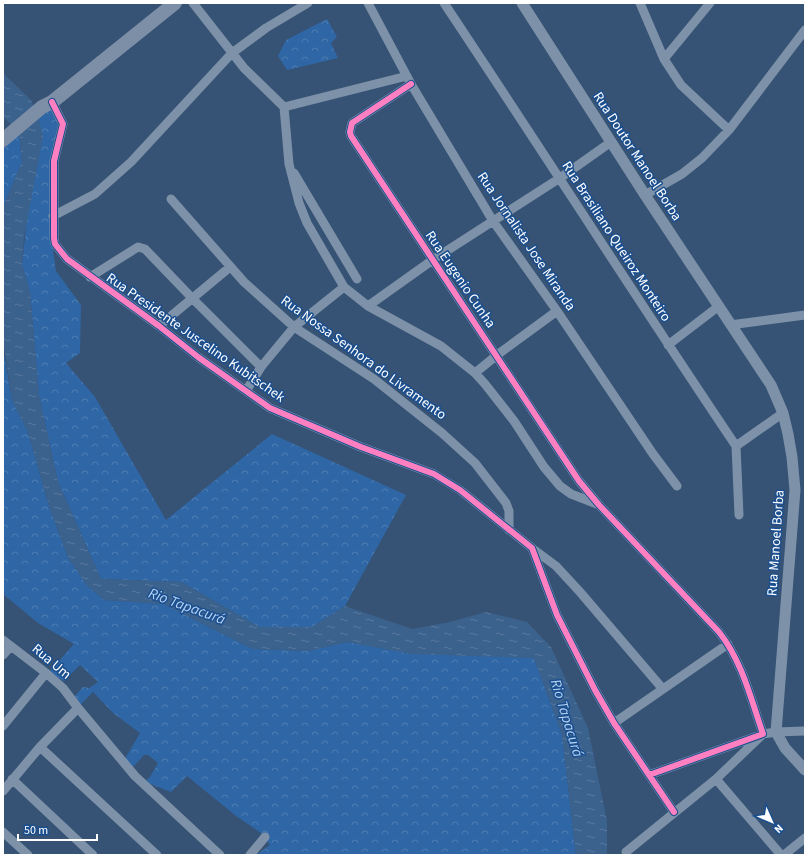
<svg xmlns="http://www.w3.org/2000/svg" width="808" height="858" font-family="'Source Sans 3',sans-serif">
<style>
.forest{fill:url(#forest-crowns)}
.water{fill:url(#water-ripples)}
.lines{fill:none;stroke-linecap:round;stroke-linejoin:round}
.minor{stroke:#7d92a8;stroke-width:9}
.tertiary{stroke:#7d92a8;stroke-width:11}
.primary{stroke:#7d8ea7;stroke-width:14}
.cycleway-casing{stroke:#1b4f8f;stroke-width:8}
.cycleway{stroke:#ff80c0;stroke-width:6}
.labels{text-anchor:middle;stroke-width:3;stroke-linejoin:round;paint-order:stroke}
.street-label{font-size:14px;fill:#fff;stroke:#1b4f8f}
.water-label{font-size:15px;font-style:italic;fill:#b5d3f5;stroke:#1b4f8f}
</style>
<defs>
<pattern id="forest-crowns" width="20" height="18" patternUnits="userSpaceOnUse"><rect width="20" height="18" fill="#2f66a5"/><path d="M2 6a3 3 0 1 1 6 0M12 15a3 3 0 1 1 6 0" fill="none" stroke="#4e7db2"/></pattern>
<pattern id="water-ripples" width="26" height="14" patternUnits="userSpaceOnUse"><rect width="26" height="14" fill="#3b618d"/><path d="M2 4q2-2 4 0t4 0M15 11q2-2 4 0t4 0" fill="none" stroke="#58799e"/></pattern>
</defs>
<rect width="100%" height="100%" fill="#365274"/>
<path class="forest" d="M 327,19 L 337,37 L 331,43 L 338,58 L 287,70 L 278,56 L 286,40 Z
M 51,105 L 61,124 L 52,243 L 56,271 L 81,305 L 80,353 L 66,363 L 95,397 L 166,520 L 272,434 L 406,495 L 345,606 L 312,627 L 259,627 L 181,582 L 101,579 L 58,482 L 39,396 L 30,292 L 22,265 L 38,116 Z
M 19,132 L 22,162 L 4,205 L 3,213 L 3,147 Z
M 3,348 L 12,400 L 28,432 L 49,506 L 68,557 L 86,584 L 104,600 L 164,604 L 253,649 L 308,651 L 347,642 L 534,658 L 562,734 L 576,855 L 256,855 L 270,845 L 261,833 L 236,816 L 187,776 L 171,792 L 145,782 L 150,777 L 158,763 L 148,755 L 144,755 L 133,767 L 125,759 L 140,733 L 113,713 L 93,692 L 80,705 L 75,696 L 83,687 L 89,688 L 98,682 L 80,665 L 64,681 L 48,673 L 74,644 L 38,623 L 3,594 Z"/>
<path class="water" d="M 3,73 L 31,100 L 38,116 L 43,136 L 24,238 L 22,265 L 30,292 L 39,396 L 58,482 L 101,579 L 181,582 L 259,627 L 312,627 L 345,606 L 412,629 L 450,622 L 486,612 L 527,622 L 551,647 L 588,728 L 607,821 L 607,855 L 576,855 L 562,734 L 534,658 L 411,654 L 347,642 L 308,651 L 253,649 L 164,604 L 104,600 L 86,584 L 68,557 L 49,506 L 28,432 L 12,400 L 3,340 L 3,212 L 4,205 L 22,162 L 19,132 L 3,117 Z"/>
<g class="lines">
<path class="minor" d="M 193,3 L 244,68 L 284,107
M 368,3 L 411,84 L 493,221 L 557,311 L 653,454 L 677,486
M 444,3 C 542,150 637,299 736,446 L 783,413
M 640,3 L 664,59 L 681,85 L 729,130
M 664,59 L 710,3
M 411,84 L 352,123 L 350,132 L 351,136 L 579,481 L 599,505 L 719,632 C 742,661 751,699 763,734 L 649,775
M 52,102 L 63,124 L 54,161 L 54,238 L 55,244 L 67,259 L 159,326 L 198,357 L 270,408 L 361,447 L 434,474 L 460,490 L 532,548 L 557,615 L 595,690 L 614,723 L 674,812
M 284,107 L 289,164 L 299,203 L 307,223 L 344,287 L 368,306 L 441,346 L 475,373 L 485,384 L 514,421 L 544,467 L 560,486 L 571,494 L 597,504
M 284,107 L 407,76
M 294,173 L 357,279
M 645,195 L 682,174 L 702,158 L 729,130 L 805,30
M 171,199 L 244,282 L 294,327 L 374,379 L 442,433 L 475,463 L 506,503 L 509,511 L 509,530
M 53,216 L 95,194 L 131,162 L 232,53 L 266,28 L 308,3
M 90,277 L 138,247 L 145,249 L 192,298 L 261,367
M 368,306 L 434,259 L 560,178 L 611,142
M 730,325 L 805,315
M 159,326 L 230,267
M 668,345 L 719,306
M 475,373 L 497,355 L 557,311
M 246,391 L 261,367 L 294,327 L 344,287
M 736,446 L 739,515
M 533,549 L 556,566 L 580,592 L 662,688
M 3,640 L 46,673 L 63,688 L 78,708 L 135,776 L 220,855
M 3,655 L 11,646
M 614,723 L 728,644
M 3,726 L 46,673
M 40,747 L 157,855
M 12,779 L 93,855
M 716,779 L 781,855
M 3,791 L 40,747 L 78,708
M 3,832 L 28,855
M 626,852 L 716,779 L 763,734 L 776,732 L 805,731
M 250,855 L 265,837
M 784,855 L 805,838"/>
<path class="tertiary" d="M 522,3 L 645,195 L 771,385 L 783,413 L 788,434 L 792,457 L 795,490 L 776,732 L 785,748 L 805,770"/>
<path class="primary" d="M 3,140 L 42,107 L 52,102 L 175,3"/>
<g class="cycleway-casing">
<path id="cycleway" d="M 411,84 L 352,123 L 350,132 L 351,136 L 579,481 L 599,505 L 719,632 C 742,661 751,699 763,734 L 649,775
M 52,102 L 63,124 L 54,161 L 54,238 L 55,244 L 67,259 L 159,326 L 198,357 L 270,408 L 361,447 L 434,474 L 460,490 L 532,548 L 557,615 L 595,690 L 614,723 L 674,812"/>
</g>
<use href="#cycleway" class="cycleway"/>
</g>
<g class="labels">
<g class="street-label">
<text transform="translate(638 156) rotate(57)" y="5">Rua Doutor Manoel Borba</text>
<text transform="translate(527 241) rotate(56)" y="5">Rua Jornalista Jose Miranda</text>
<text transform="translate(617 241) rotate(57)" y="5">Rua Brasiliano Queiroz Monteiro</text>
<text transform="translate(461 279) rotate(56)" y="5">Rua Eugenio Cunha</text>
<text transform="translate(196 337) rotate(35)" y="5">Rua Presidente Juscelino Kubitschek</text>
<text transform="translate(364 357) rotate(36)" y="5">Rua Nossa Senhora do Livramento</text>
<text transform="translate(775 543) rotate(-86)" y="5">Rua Manoel Borba</text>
<text transform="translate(52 661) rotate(40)" y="5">Rua Um</text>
</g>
<g class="water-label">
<text transform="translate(187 606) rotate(20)" y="5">Rio Tapacurá</text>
<text transform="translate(567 718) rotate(73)" y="5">Rio Tapacurá</text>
</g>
</g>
<rect width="808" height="858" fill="none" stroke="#ffffff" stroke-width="8"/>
<g transform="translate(772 822) rotate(135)" stroke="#1b4f8f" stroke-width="3" paint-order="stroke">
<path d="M0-3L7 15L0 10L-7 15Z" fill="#ffffff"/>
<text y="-6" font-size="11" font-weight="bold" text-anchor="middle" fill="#ffffff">N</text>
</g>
<path d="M18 834v6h79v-6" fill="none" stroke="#ffffff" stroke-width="2"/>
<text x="24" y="834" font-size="12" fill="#ffffff" stroke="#1b4f8f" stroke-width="3" paint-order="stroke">50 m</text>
</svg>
